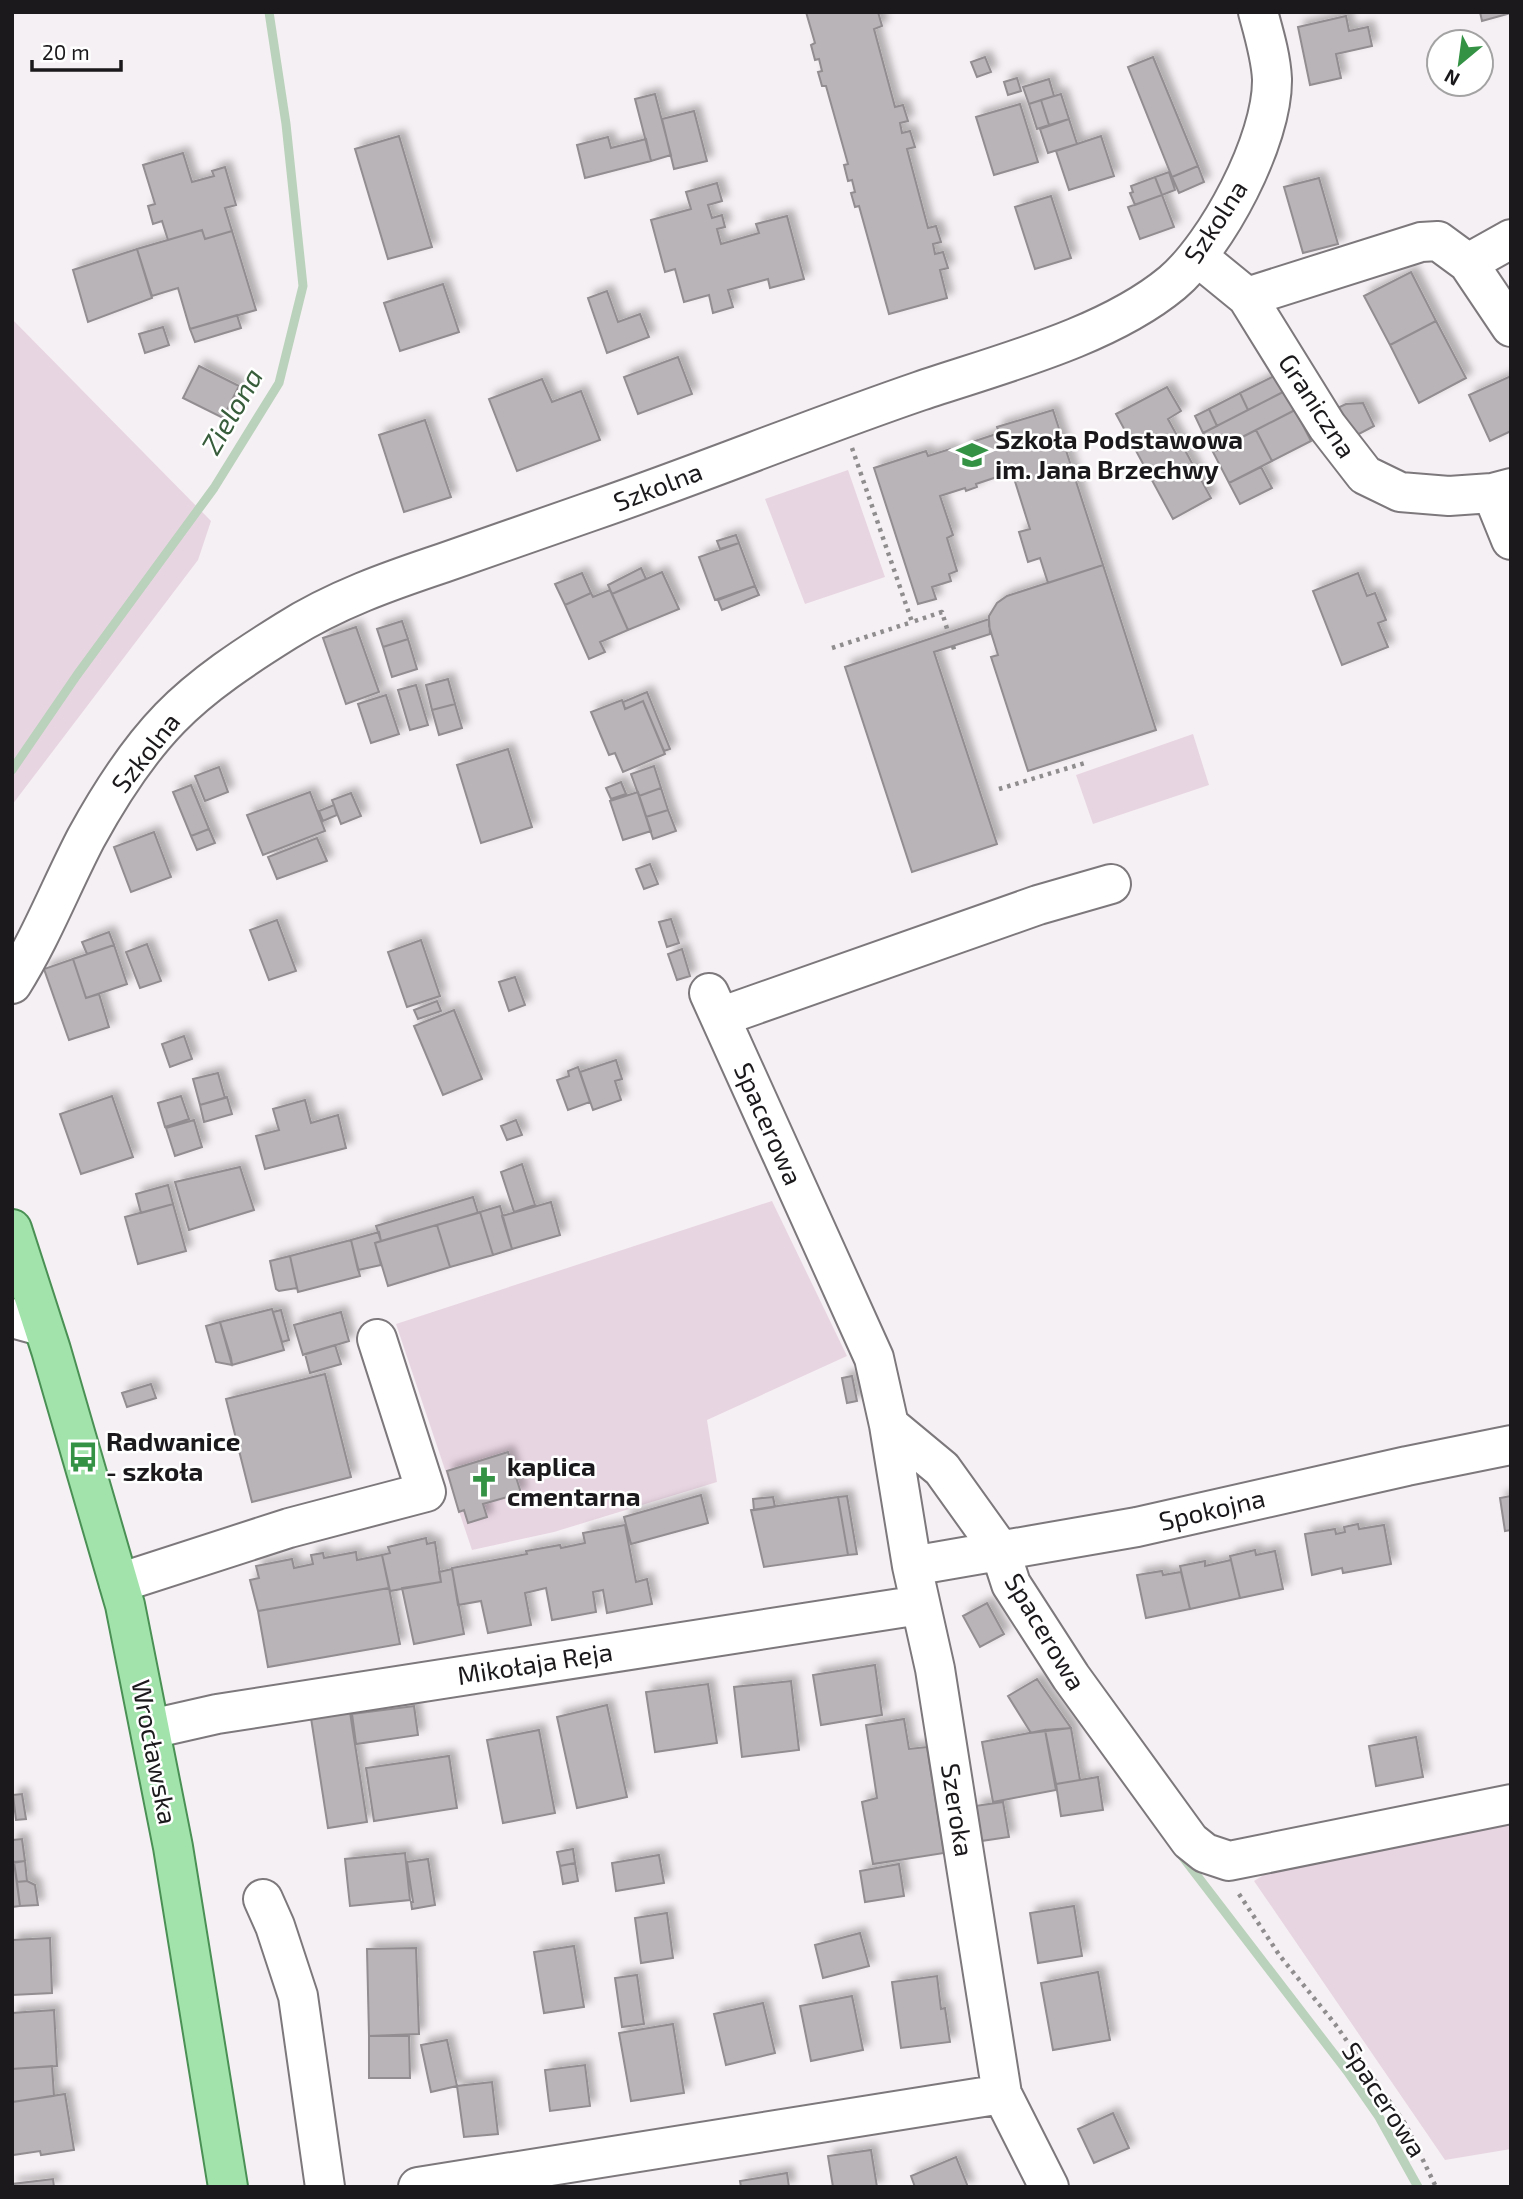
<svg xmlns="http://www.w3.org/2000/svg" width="1523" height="2199" font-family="'Exo 2',sans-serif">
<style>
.green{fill:#e8d5e2}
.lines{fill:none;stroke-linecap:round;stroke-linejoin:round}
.stream{stroke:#bad2bb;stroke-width:9}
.building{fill:#b9b4b7;stroke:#928d90;stroke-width:2;filter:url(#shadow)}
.minor-casing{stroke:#7c787b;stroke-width:42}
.major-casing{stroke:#4a9055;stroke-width:42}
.path{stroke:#908d8f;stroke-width:4.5;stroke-dasharray:3.5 5;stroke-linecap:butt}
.minor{stroke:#fff;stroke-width:38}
.major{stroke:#a2e3ac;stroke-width:38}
.labels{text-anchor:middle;stroke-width:5;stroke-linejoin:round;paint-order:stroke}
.street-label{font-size:26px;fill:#1b191b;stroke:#fff}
.poi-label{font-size:26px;font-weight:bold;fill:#1b191b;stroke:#fff;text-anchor:start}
.water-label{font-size:28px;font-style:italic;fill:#375d3b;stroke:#fff}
</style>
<defs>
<filter id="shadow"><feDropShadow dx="6" dy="-6" stdDeviation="3.5" flood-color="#0004"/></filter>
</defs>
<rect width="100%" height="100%" fill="#f5f0f3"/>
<path class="green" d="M 12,319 L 211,521 L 198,560 L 12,805 Z
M 848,470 L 885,577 L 805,604 L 765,499 Z
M 1193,734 L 1209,785 L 1093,824 L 1076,775 Z
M 772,1201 L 847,1356 L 707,1420 L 717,1482 L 554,1532 L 472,1550 L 396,1324 Z
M 1511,1825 L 1511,2149 L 1445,2160 L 1254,1881 L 1281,1864 Z"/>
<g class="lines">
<path class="stream" d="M 12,770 L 77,675 L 214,488 L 279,383 L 303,286 L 286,124 L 269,12
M 1182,1856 L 1347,2071 L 1379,2117 L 1418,2187"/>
</g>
<path class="building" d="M 806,12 L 878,12 L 882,26 L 874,29 L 895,107 L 903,105 L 908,121 L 900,123 L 902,133 L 910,131 L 915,147 L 907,149 L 928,228 L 936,226 L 941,242 L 933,244 L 935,254 L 943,252 L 948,268 L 940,270 L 947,298 L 889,314 L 859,206 L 855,207 L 851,193 L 855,192 L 852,180 L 848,181 L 844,165 L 848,164 L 826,86 L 822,86 L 818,72 L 822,71 L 819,59 L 815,60 L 811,45 L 815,43 Z
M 1480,12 L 1511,12 L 1511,13 L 1482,21 Z
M 1346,16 L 1349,31 L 1368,27 L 1372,46 L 1336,54 L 1341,78 L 1310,85 L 1298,27 Z
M 985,57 L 991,72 L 977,77 L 971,62 Z
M 1153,57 L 1198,166 L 1172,177 L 1128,67 Z
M 1017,78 L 1021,91 L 1008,95 L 1004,82 Z
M 1049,79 L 1054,96 L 1029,104 L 1023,87 Z
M 655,94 L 671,155 L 651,161 L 635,99 Z
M 1061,94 L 1069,119 L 1049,125 L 1041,100 Z
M 1041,100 L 1049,125 L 1037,129 L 1029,104 Z
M 1020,104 L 1038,162 L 994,175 L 976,117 Z
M 694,111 L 707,161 L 674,169 L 662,119 Z
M 1069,119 L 1077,144 L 1048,153 L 1040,129 Z
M 399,136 L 432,247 L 388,259 L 355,149 Z
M 1101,136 L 1114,176 L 1069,190 L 1056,151 Z
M 608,137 L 611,148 L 646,139 L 651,161 L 585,178 L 577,145 Z
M 183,153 L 192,182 L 214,176 L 212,171 L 225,167 L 236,205 L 225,208 L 232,231 L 205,239 L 202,230 L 168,240 L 162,221 L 153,224 L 148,206 L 155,204 L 143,165 Z
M 1198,166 L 1204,182 L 1179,193 L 1172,177 Z
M 1169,172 L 1175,190 L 1162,195 L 1155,177 Z
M 1155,177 L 1162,195 L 1135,205 L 1130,193 L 1133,192 L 1131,186 Z
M 1319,178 L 1338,244 L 1303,253 L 1284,187 Z
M 717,183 L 722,201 L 708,205 L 712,218 L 722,215 L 725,227 L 717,229 L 721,244 L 759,233 L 756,224 L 787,216 L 804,279 L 770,288 L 768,279 L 728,290 L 733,307 L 713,313 L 709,295 L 684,302 L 675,269 L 665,272 L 651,220 L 691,209 L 686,192 Z
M 1162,195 L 1174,227 L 1140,239 L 1128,207 Z
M 1051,196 L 1071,258 L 1035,269 L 1015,207 Z
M 202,230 L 205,239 L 232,231 L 256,310 L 190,329 L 178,288 L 152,296 L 137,249 Z
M 137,249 L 152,298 L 88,322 L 73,270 Z
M 1411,272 L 1436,321 L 1390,345 L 1364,296 Z
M 443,284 L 459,332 L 400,351 L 384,303 Z
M 607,291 L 618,322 L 640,314 L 649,337 L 607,353 L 588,298 Z
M 237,315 L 241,328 L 195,342 L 190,329 Z
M 1436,321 L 1466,378 L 1419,403 L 1390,345 Z
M 163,327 L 169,345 L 145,353 L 139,334 Z
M 678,357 L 692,394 L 638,414 L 624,377 Z
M 199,366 L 239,386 L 223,418 L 183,398 Z
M 1274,376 L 1283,392 L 1248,410 L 1240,393 Z
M 1511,376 L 1511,431 L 1490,441 L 1469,395 Z
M 542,379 L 552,402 L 581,391 L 600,440 L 517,471 L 489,399 Z
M 1167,387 L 1181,411 L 1168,419 L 1211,498 L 1173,519 L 1116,414 Z
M 1285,391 L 1295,410 L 1213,452 L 1203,433 Z
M 1240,393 L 1248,410 L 1217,426 L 1209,409 Z
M 1363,403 L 1374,426 L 1357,435 L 1335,409 L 1346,404 Z
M 1209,409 L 1217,426 L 1203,433 L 1195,416 Z
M 1053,410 L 1103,565 L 1048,583 L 1040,558 L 1028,562 L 1019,532 L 1030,529 L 1012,472 L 976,484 L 977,487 L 966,491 L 965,488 L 940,496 L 953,535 L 947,538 L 957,571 L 949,574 L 951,581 L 932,587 L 936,599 L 918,604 L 874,468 L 926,451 L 928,456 L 950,449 L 957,454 L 964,452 L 966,444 L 999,433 L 997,427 Z
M 1295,410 L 1311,441 L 1272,461 L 1256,430 Z
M 425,420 L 451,497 L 404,512 L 379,435 Z
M 1256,430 L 1272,461 L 1229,483 L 1213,452 Z
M 1261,467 L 1272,488 L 1240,504 L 1229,483 Z
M 736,535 L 739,543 L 720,549 L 717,541 Z
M 739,543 L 755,586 L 715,600 L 699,557 Z
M 1103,565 L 1156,730 L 1028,771 L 991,657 L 998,655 L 989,626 L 989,616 L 997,603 L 1007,596 Z
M 641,568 L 646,579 L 612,594 L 608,585 Z
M 662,572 L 679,609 L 628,630 L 612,594 Z
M 582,573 L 591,593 L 565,605 L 555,584 Z
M 1358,573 L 1367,596 L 1375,593 L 1386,620 L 1378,623 L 1388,647 L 1342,665 L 1313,591 Z
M 755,586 L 759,595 L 722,610 L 718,600 Z
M 610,590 L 628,630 L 600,642 L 605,652 L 589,659 L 565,605 L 591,593 L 593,597 Z
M 989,619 L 990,634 L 934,652 L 997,844 L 912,872 L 845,667 Z
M 402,621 L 408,639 L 383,647 L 377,629 Z
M 356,627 L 379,692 L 346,704 L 323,638 Z
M 408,639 L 417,669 L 392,677 L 383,647 Z
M 448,679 L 455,704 L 432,710 L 426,685 Z
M 416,685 L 428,725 L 410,730 L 398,690 Z
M 647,692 L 670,749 L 664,751 L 643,701 L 625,709 L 623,702 Z
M 386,695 L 399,734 L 371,743 L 358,704 Z
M 622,700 L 625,709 L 643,701 L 665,754 L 623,772 L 615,753 L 609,755 L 591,712 Z
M 455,704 L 462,728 L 439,735 L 432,710 Z
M 508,749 L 532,827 L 481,843 L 457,765 Z
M 654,766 L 661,788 L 639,796 L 631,774 Z
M 219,767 L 228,792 L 205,801 L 195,776 Z
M 621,782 L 626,794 L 611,799 L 606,788 Z
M 191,785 L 209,829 L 191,836 L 173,792 Z
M 661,788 L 668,810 L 646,817 L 639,796 Z
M 310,792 L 325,831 L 263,855 L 247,815 Z
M 638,792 L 651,831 L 623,840 L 610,801 Z
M 351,793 L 361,816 L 341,824 L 332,800 Z
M 334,805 L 337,815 L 323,821 L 319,811 Z
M 668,810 L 676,831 L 653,839 L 646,817 Z
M 209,829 L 215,843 L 197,850 L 191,836 Z
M 154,832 L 171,877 L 131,892 L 114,847 Z
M 317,838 L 327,861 L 277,879 L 268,857 Z
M 650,864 L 658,884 L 644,889 L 636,869 Z
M 671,919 L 679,943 L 667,947 L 659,922 Z
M 277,920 L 296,971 L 269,980 L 250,930 Z
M 109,932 L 114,945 L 87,954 L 82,942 Z
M 421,940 L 440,996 L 407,1007 L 388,952 Z
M 147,944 L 161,981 L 140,988 L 126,952 Z
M 114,945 L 127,984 L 86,998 L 73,959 Z
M 682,949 L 690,976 L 677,980 L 668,954 Z
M 73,959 L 86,998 L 99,994 L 109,1027 L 69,1040 L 44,969 Z
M 515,977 L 525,1005 L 509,1011 L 499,982 Z
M 437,1001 L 441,1011 L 418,1019 L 414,1010 Z
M 454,1010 L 482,1079 L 443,1095 L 414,1026 Z
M 184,1036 L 192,1059 L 170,1067 L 162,1044 Z
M 616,1060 L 622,1079 L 615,1081 L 621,1100 L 593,1110 L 580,1072 Z
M 578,1067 L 590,1102 L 568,1110 L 557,1080 L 569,1076 L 568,1071 Z
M 218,1073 L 225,1098 L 200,1105 L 193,1079 Z
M 112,1096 L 133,1157 L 81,1174 L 60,1114 Z
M 181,1096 L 189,1119 L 165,1127 L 158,1103 Z
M 227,1097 L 232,1114 L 204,1122 L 200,1105 Z
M 305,1100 L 311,1123 L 338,1115 L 346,1148 L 265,1169 L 256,1136 L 279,1130 L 273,1109 Z
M 194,1120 L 202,1147 L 175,1156 L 166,1128 Z
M 516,1120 L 522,1135 L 507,1140 L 501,1126 Z
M 522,1164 L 535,1205 L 514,1212 L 501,1172 Z
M 240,1167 L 254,1210 L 189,1230 L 175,1182 Z
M 168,1185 L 173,1204 L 141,1213 L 136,1194 Z
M 473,1197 L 478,1213 L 381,1241 L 376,1226 Z
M 551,1202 L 560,1235 L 512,1249 L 502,1216 Z
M 173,1204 L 186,1251 L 138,1264 L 125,1217 Z
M 500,1206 L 512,1249 L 493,1255 L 480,1212 Z
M 480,1212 L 493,1255 L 450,1267 L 437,1225 Z
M 437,1225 L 450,1267 L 388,1286 L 375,1243 Z
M 379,1232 L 381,1241 L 375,1243 L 381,1265 L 358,1270 L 351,1240 Z
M 351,1240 L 360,1276 L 298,1292 L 290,1256 Z
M 290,1256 L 297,1288 L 279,1291 L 276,1289 L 270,1261 Z
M 272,1309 L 284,1350 L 232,1365 L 220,1322 Z
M 281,1310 L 289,1340 L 282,1342 L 273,1312 Z
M 341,1312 L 349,1341 L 303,1355 L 294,1325 Z
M 220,1322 L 231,1358 L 232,1365 L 216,1362 L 206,1326 Z
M 335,1345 L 341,1364 L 310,1373 L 305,1354 Z
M 325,1374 L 351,1477 L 252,1502 L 226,1399 Z
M 852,1376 L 857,1401 L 847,1403 L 842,1378 Z
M 151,1384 L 156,1398 L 127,1407 L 122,1393 Z
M 508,1452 L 521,1493 L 483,1504 L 487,1517 L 468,1523 L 464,1510 L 459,1512 L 447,1471 Z
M 701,1495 L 708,1523 L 631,1544 L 624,1517 Z
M 847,1496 L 857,1554 L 848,1555 L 838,1497 Z
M 1511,1496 L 1511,1530 L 1505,1531 L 1500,1498 Z
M 773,1497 L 775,1507 L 754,1510 L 753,1499 Z
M 838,1497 L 848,1555 L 764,1567 L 751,1510 Z
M 1358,1524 L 1359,1529 L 1384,1525 L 1391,1564 L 1343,1573 L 1342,1568 L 1312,1575 L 1305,1534 L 1335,1529 L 1336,1534 L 1345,1532 L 1344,1527 Z
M 625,1525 L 636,1582 L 647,1579 L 652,1604 L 607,1613 L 603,1590 L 593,1592 L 596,1612 L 552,1620 L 546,1588 L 525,1593 L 531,1625 L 488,1633 L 481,1601 L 458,1605 L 452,1568 L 527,1554 L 526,1551 L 560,1545 L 561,1548 L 585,1543 L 583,1533 Z
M 426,1538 L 427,1544 L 435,1542 L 441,1582 L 390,1591 L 382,1555 L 390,1553 L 388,1547 Z
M 1255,1550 L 1256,1555 L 1275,1551 L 1283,1589 L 1240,1598 L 1230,1556 Z
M 356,1552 L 357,1560 L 382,1555 L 389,1588 L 258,1611 L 250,1580 L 259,1578 L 256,1566 L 292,1559 L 294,1568 L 313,1564 L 311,1555 L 323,1553 L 324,1558 Z
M 1231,1560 L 1240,1598 L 1190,1609 L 1180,1566 L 1205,1561 L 1205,1566 Z
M 452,1569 L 464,1634 L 414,1644 L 402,1588 L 441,1582 L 439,1572 Z
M 1162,1571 L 1163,1575 L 1181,1572 L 1190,1609 L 1146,1618 L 1137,1575 Z
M 389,1588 L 400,1644 L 268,1667 L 258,1611 Z
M 987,1603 L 1004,1634 L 980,1647 L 963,1616 Z
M 875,1665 L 882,1715 L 821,1725 L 813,1675 Z
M 1037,1679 L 1071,1728 L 1031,1733 L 1008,1696 Z
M 791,1681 L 799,1750 L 742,1757 L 734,1687 Z
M 708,1684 L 717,1743 L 655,1752 L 646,1692 Z
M 607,1705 L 627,1797 L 577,1808 L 557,1717 Z
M 414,1706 L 418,1735 L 356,1744 L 352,1714 Z
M 350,1712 L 367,1822 L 328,1828 L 311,1718 Z
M 904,1719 L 909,1749 L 927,1747 L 944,1853 L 873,1864 L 862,1802 L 877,1798 L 866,1725 Z
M 1071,1728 L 1080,1780 L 1056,1784 L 1045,1730 Z
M 539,1730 L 555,1813 L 503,1823 L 487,1740 Z
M 1045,1730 L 1056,1790 L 993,1802 L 982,1742 Z
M 1416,1737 L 1423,1777 L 1376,1786 L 1369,1746 Z
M 449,1756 L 457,1808 L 374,1821 L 366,1768 Z
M 1098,1777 L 1103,1810 L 1061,1816 L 1056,1784 Z
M 22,1794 L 26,1819 L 16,1820 L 13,1795 Z
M 1003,1802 L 1009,1837 L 981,1841 L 975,1806 Z
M 22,1839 L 25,1861 L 12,1863 L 12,1840 Z
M 573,1849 L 575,1863 L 560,1866 L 557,1852 Z
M 405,1853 L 410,1900 L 350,1906 L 345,1859 Z
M 659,1855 L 664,1883 L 616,1891 L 612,1863 Z
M 428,1859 L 435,1905 L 412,1909 L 411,1902 L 413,1902 L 407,1862 Z
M 25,1861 L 27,1881 L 17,1882 L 14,1862 Z
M 14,1862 L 20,1906 L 12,1907 L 12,1863 Z
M 575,1863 L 578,1881 L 563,1884 L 560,1866 Z
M 899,1864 L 904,1896 L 865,1902 L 860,1871 Z
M 27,1881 L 35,1885 L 38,1905 L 20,1906 L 17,1882 Z
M 1074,1906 L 1082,1956 L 1038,1963 L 1030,1913 Z
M 667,1913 L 673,1958 L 641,1963 L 635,1918 Z
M 860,1933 L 869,1966 L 823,1978 L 815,1945 Z
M 50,1938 L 52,1993 L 12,1995 L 12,1940 Z
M 574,1946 L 584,2007 L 544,2013 L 534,1952 Z
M 416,1948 L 419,2034 L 369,2036 L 367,1949 Z
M 1098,1972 L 1110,2040 L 1053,2050 L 1041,1983 Z
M 637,1975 L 644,2024 L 622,2027 L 615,1978 Z
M 937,1976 L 941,2009 L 945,2008 L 950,2042 L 901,2048 L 892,1982 Z
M 852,1996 L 863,2050 L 811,2061 L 800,2006 Z
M 763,2003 L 775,2053 L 726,2065 L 714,2014 Z
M 54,2010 L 57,2066 L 12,2069 L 12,2013 Z
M 673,2024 L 684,2093 L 631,2101 L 619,2033 Z
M 369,2036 L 409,2036 L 410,2078 L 369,2078 Z
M 447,2040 L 457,2086 L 431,2092 L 421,2045 Z
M 585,2065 L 590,2106 L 550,2111 L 545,2070 Z
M 52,2066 L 54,2096 L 12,2102 L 12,2069 Z
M 492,2082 L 498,2134 L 464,2137 L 457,2086 Z
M 65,2094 L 74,2150 L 41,2155 L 40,2151 L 13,2155 L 12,2102 Z
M 1113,2113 L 1129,2148 L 1094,2163 L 1078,2129 Z
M 871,2150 L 877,2187 L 833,2187 L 828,2156 Z
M 956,2157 L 968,2187 L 915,2187 L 911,2176 Z
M 787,2173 L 789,2187 L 741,2187 L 740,2181 Z
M 53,2179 L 54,2187 L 12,2187 L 12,2184 Z"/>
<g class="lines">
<g class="minor-casing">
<path id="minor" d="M 1198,257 L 1247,297 L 1327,426 L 1365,475 L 1400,492 L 1449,496 L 1492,493 L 1511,488
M 1468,263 L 1511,239
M 1247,297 L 1421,242 L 1438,241 L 1468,263 L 1511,327
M 1492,493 L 1511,540
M 12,984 C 41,938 61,886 86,838 C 109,796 136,753 170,718 C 203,684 246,656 286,631 C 335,600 389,581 443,563 C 492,546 541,529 589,512 C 700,474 809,429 920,391 C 1000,364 1107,337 1172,283 C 1217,245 1273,140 1272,79 C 1271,57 1264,34 1258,12
M 709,993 L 874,1358 L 889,1425 L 942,1469 L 1000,1550 L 1011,1584 L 1071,1677 L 1190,1841 L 1205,1853 L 1229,1861 L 1511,1804
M 720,1017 L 1038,905 L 1111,884
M 12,1318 L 41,1326
M 889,1425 L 912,1566 L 935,1669 L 1002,2094 L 1049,2187
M 912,1566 L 1137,1527 L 1407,1466 L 1511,1445
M 119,1583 L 289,1528 L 426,1492 L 377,1339
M 151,1729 L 217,1714 L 920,1605
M 263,1899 L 275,1926 L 298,1996 L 325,2187
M 418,2187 L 1002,2094"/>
</g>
<g class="major-casing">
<path id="major" d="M 12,1229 L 51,1350 L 125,1605 L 173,1847 L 228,2187"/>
</g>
<path class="path" d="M 852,448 L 912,622 L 942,612 L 948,632
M 953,646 L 955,653
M 832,648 L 912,622
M 999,789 L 1088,762
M 1239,1894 L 1280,1956 L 1335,2024 L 1406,2125 L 1436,2187"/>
<use href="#minor" class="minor"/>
<use href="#major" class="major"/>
</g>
<defs>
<g id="school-bare" transform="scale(2.415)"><path d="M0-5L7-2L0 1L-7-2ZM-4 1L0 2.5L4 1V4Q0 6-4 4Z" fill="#339244" stroke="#fff" stroke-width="2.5" paint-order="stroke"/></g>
<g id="bus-bare" transform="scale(2.415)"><path d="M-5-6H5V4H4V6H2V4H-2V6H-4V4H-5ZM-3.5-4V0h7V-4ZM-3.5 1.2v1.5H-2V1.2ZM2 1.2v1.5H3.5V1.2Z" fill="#339244" stroke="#fff" stroke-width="2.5" paint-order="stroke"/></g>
<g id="church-bare" transform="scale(2.415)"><path d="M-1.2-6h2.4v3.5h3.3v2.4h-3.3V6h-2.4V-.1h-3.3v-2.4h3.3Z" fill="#339244" stroke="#fff" stroke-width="2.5" paint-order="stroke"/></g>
</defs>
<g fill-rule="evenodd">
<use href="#school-bare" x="972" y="455"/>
<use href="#bus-bare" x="83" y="1457"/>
<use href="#church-bare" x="484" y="1482"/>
</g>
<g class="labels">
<g class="street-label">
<text transform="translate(1216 222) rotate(-57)" y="9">Szkolna</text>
<text transform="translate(1317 406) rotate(57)" y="9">Graniczna</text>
<text transform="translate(658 487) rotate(-21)" y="9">Szkolna</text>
<text transform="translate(146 753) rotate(-52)" y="9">Szkolna</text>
<text transform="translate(768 1124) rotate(66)" y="9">Spacerowa</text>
<text transform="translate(1212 1510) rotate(-13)" y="9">Spokojna</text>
<text transform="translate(1045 1632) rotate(59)" y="9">Spacerowa</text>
<text transform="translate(535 1664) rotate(-9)" y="9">Mikołaja Reja</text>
<text transform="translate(154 1752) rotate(79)" y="9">Wrocławska</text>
<text transform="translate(957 1810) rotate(81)" y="9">Szeroka</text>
<text transform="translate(1384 2100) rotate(57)" y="9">Spacerowa</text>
</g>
<g class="poi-label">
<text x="995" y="449">Szkoła Podstawowa<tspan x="995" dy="30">im. Jana Brzechwy</tspan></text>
<text x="106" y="1451">Radwanice<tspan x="106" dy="30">- szkoła</tspan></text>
<text x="507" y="1476">kaplica<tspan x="507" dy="30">cmentarna</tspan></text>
</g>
<g class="water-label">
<text transform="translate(232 411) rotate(-60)" y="10">Zielona</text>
</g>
</g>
<rect width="1523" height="2199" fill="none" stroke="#1b191b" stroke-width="28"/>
<g transform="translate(1460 63) rotate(209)"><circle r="33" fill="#ffffff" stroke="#a4a3a4" stroke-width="2"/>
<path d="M0-5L12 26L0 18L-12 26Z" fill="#339244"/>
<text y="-10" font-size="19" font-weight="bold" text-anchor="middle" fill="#1b191b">N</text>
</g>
<path d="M32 60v10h89v-10" fill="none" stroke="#1b191b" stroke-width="3.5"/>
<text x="42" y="60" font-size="21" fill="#1b191b" stroke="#ffffff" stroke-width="5" paint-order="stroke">20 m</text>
</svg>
